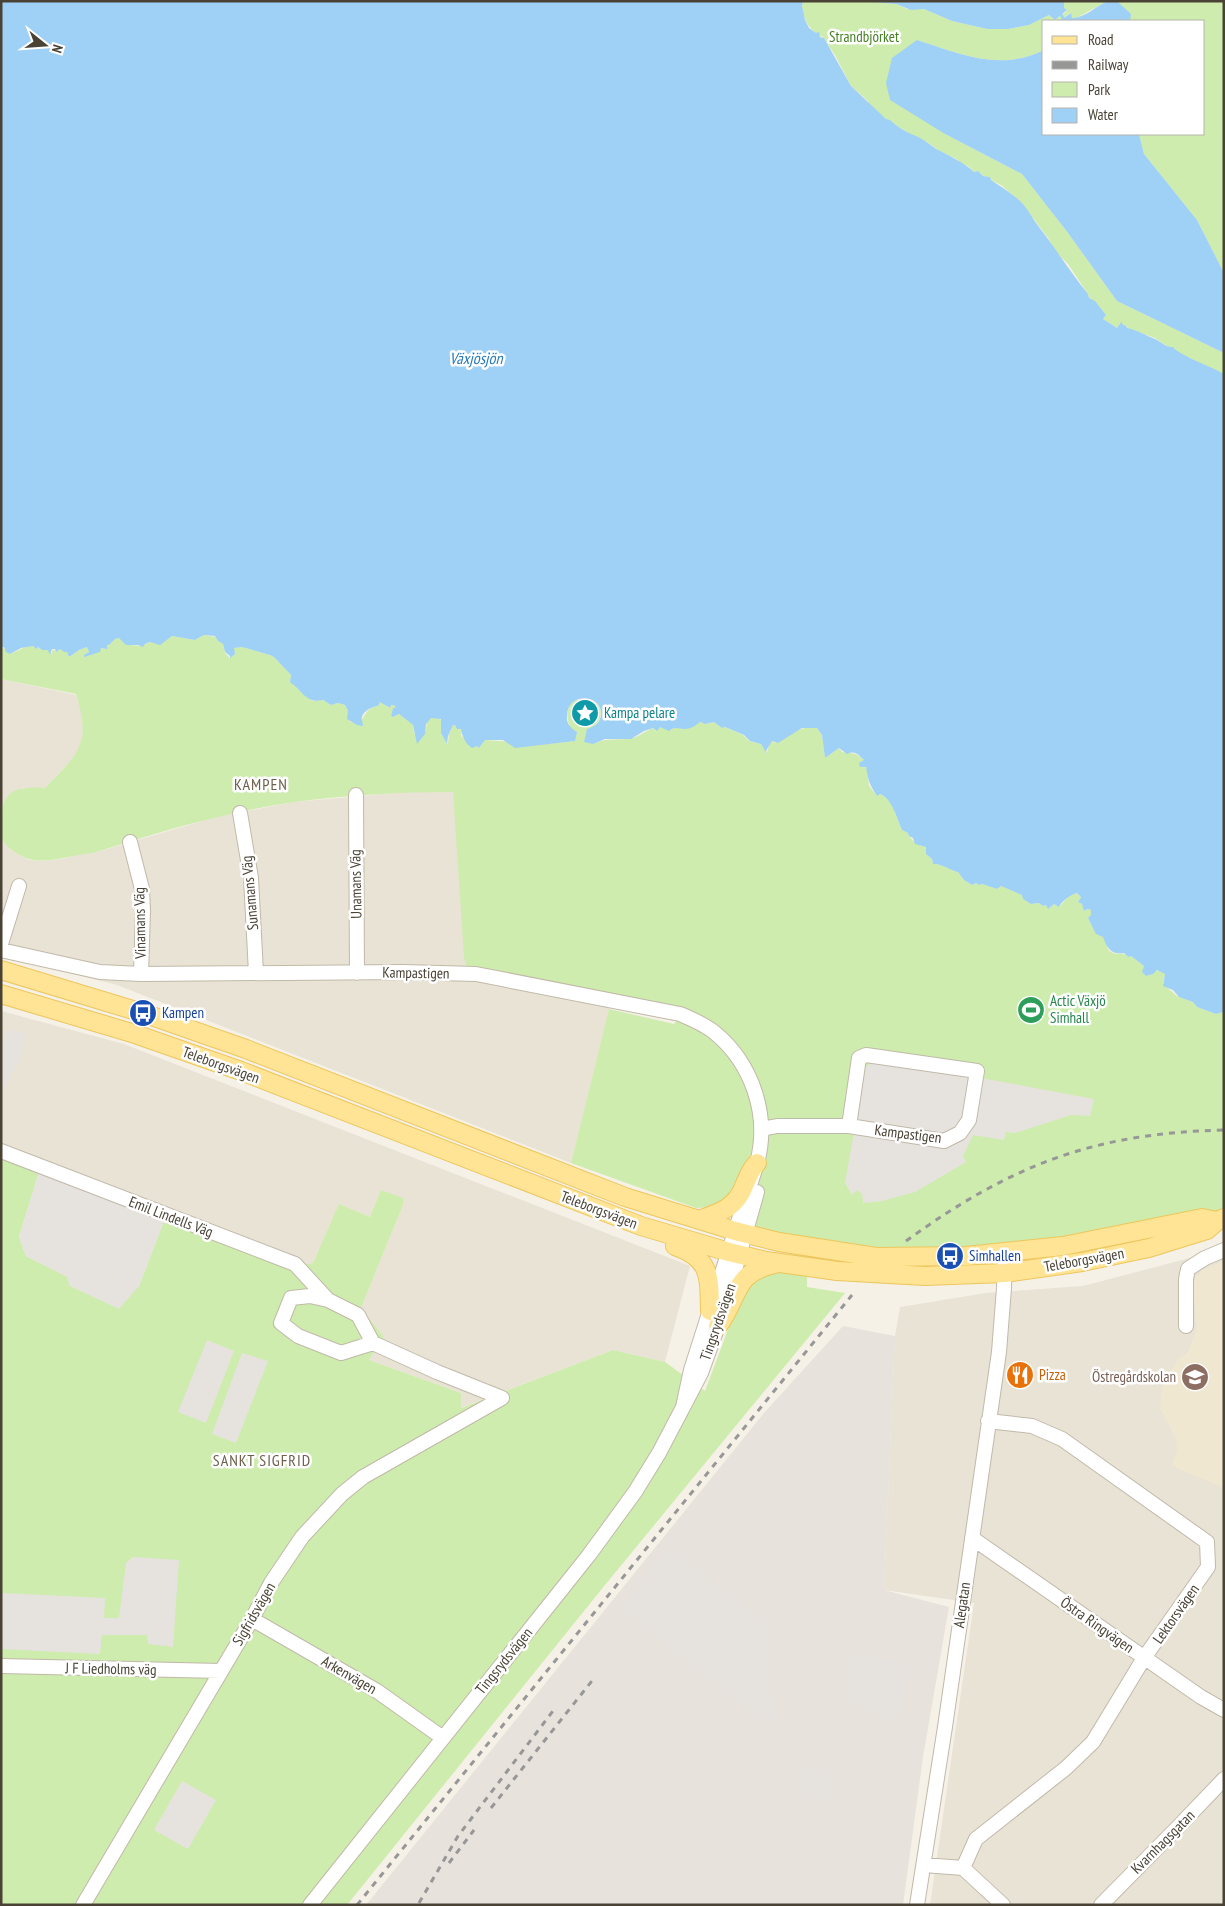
<svg xmlns="http://www.w3.org/2000/svg" width="1225" height="1906" font-family="'PT Sans Narrow',sans-serif">
<style>
.residential{fill:#e9e3d5}
.industrial{fill:#e7e2dc}
.education{fill:#efe7d0}
.green{fill:#ceecad}
.parking{fill:#e6e3df}
.water{fill:#9fd0f6}
.lines{fill:none;stroke-linecap:round;stroke-linejoin:round}
.stream{stroke:#9fd0f6;stroke-width:3}
.minor-casing{stroke:#c1b9a9;stroke-width:16}
.major-casing{stroke:#edc65d;stroke-width:20}
.minor{stroke:#fff;stroke-width:14}
.major{stroke:#ffe496;stroke-width:18}
.rail{stroke:#979797;stroke-width:3;stroke-dasharray:6 6;stroke-linecap:butt}
.labels{text-anchor:middle;stroke-width:5;stroke-linejoin:round;paint-order:stroke}
.park-label{font-size:15px;fill:#448023;stroke:#fff}
.culture-label{font-size:15px;fill:#0d838f;stroke:#fff;text-anchor:start}
.street-label{font-size:15px;fill:#494235;stroke:#fff}
.leisure-label{font-size:15px;fill:#27864d;stroke:#fff;text-anchor:start}
.transit-label{font-size:15px;fill:#164399;stroke:#fff;text-anchor:start}
.food-label{font-size:15px;fill:#c56008;stroke:#fff;text-anchor:start}
.education-label{font-size:15px;fill:#785e54;stroke:#fff;text-anchor:end}
.water-label{font-size:16px;font-style:italic;fill:#257abe;stroke:#fff}
.neighbourhood-label{font-size:16px;letter-spacing:1px;fill:#6d604c;stroke:#fff}
</style>
<rect width="100%" height="100%" fill="#f5f1e7"/>
<path class="residential" d="M 1,679 L 76,695 L 82,713 L 83,730 L 81,744 L 75,756 L 45,788 L 22,788 L 1,810 Z
M 404,792 L 453,792 L 611,1002 L 571,1163 L 117,985 L 1,956 L 1,835 L 2,838 L 10,849 L 17,854 L 29,860 L 44,861 L 67,858 L 79,854 L 93,853 L 216,817 L 294,802 Z
M 1,1011 L 124,1044 L 690,1266 L 665,1362 L 613,1350 L 460,1408 L 461,1393 L 369,1360 L 384,1337 L 361,1308 L 403,1205 L 381,1190 L 370,1217 L 339,1205 L 313,1263 L 294,1266 L 1,1158 Z
M 1224,1249 L 1224,1905 L 930,1905 L 974,1603 L 884,1590 L 895,1336 L 900,1307 L 986,1293 L 1083,1286 Z"/>
<path class="industrial" d="M 843,1326 L 895,1336 L 884,1590 L 949,1607 L 923,1757 L 903,1905 L 366,1905 L 764,1413 Z"/>
<path class="education" d="M 1224,1261 L 1224,1488 L 1172,1466 L 1177,1449 L 1176,1439 L 1160,1408 L 1161,1395 L 1164,1381 L 1177,1361 L 1188,1352 L 1195,1335 L 1197,1328 L 1193,1289 L 1195,1278 L 1202,1270 Z"/>
<path class="green" d="M 803,1 L 861,1 L 896,4 L 907,9 L 924,9 L 952,21 L 987,29 L 1008,29 L 1029,25 L 1049,15 L 1055,20 L 1067,11 L 1064,8 L 1064,1 L 1108,1 L 1076,18 L 1072,18 L 1070,13 L 1059,21 L 1044,21 L 1044,50 C 1000,72 960,54 917,40 L 945,134 L 1022,174 L 1068,233 L 1117,301 L 1224,353 L 1224,374 L 1179,353 L 1174,348 L 1170,348 L 1155,338 L 1127,328 L 1126,326 L 1122,324 L 1122,321 L 1117,328 L 1103,319 L 1106,315 L 1096,303 L 1089,298 L 1088,294 L 1068,264 L 1055,251 L 1048,238 L 1022,203 L 1001,185 L 991,180 L 990,177 L 983,176 L 978,171 L 974,172 L 968,166 L 962,164 L 955,158 L 941,152 L 927,142 L 912,135 L 886,119 L 869,105 L 868,101 L 851,86 L 835,55 L 823,37 C 811,34 799,14 803,1 Z
M 1117,1 L 1224,1 L 1224,273 L 1197,220 L 1144,154 L 1139,134 L 1204,134 L 1204,21 L 1130,21 L 1130,14 Z
M 204,635 L 216,637 L 218,641 L 223,644 L 225,653 L 230,658 L 235,653 L 233,648 L 242,647 L 270,655 L 274,657 L 291,675 L 290,681 C 296,686 309,702 315,701 C 318,701 320,700 323,700 L 331,705 L 338,703 L 345,705 L 348,711 L 350,722 L 356,723 L 357,725 C 366,718 364,708 378,706 L 380,701 L 389,708 L 391,705 L 394,705 L 397,708 L 393,708 L 391,716 L 393,717 L 399,714 L 413,725 L 414,733 L 419,740 L 426,730 L 427,721 L 431,718 L 439,718 L 442,721 L 441,733 L 447,744 L 448,743 L 449,734 L 453,725 L 455,725 L 457,728 L 462,730 L 461,735 L 470,747 L 477,746 L 479,748 L 485,740 L 546,744 L 575,741 C 570,726 562,714 573,701 C 586,697 605,700 600,718 C 599,722 595,724 594,728 C 592,732 593,739 593,744 C 609,737 617,741 632,738 C 639,737 645,731 653,728 L 656,731 L 660,727 L 670,730 L 674,728 C 689,728 687,730 700,722 L 705,724 L 714,722 L 722,728 L 725,727 L 743,735 L 749,741 L 761,744 L 767,753 L 769,744 L 772,741 L 775,743 C 790,737 800,724 817,728 L 822,735 L 825,758 L 839,748 L 842,752 C 854,754 855,752 864,760 L 862,768 L 864,766 L 867,769 L 869,786 L 877,796 L 880,794 C 893,798 896,818 902,830 L 908,833 C 910,840 918,845 926,847 L 926,854 L 932,859 L 933,864 C 941,863 949,870 958,872 L 964,880 L 972,885 L 976,883 L 979,885 L 982,884 L 997,889 L 1001,886 L 1023,895 L 1023,899 L 1031,904 L 1039,903 L 1043,906 L 1046,905 L 1048,908 L 1054,904 L 1059,907 L 1070,895 L 1077,893 L 1081,897 L 1078,902 L 1082,904 L 1085,911 L 1088,909 L 1091,910 L 1091,916 L 1088,918 C 1091,926 1097,931 1103,937 C 1108,942 1105,950 1113,953 C 1119,955 1123,951 1128,957 L 1131,956 L 1144,966 L 1143,970 L 1146,976 L 1153,974 L 1154,971 C 1160,970 1160,971 1165,974 L 1163,984 L 1177,996 L 1193,1002 L 1197,1007 L 1216,1014 L 1224,1011 L 1224,1210 L 1063,1246 L 876,1257 L 735,1231 L 762,1141 L 741,1063 L 697,1021 L 468,974 L 464,957 L 453,792 C 400,792 347,795 295,802 C 226,812 158,832 93,853 C 66,855 40,869 16,853 C 9,849 3,842 1,835 C 1,798 4,785 45,788 C 78,753 92,745 76,694 L 1,679 L 2,647 L 10,654 C 19,651 23,646 33,646 L 36,649 L 38,647 L 42,650 L 49,650 L 51,655 L 53,649 L 56,652 L 60,649 L 67,652 L 69,657 L 79,650 L 87,647 L 89,652 L 84,655 L 99,652 L 101,648 L 107,649 L 107,644 L 109,645 L 115,639 L 119,638 L 129,645 L 142,646 L 150,642 L 161,643 L 172,636 L 195,640 Z
M 609,1009 L 674,1024 L 678,1019 L 695,1026 L 728,1051 L 751,1095 L 755,1121 L 754,1146 L 738,1187 L 718,1207 L 696,1208 L 571,1163 Z
M 1,1158 L 39,1172 L 19,1237 L 26,1256 L 68,1277 L 139,1286 L 165,1218 L 294,1266 L 313,1263 L 339,1204 L 370,1217 L 381,1190 L 403,1198 L 403,1205 L 361,1308 L 384,1337 L 369,1360 L 461,1393 L 461,1408 L 613,1350 L 665,1362 L 705,1391 L 742,1292 L 766,1268 L 807,1273 L 807,1287 L 845,1293 L 605,1585 L 347,1905 L 1,1905 Z"/>
<path class="parking" d="M 7,1029 L 26,1034 L 20,1058 L 1,1094 L 1,1050 Z
M 873,1061 L 976,1077 L 1094,1099 L 1090,1116 L 1071,1115 L 1015,1133 L 1006,1132 L 1004,1140 L 973,1135 L 963,1156 L 966,1162 L 915,1192 L 882,1201 L 863,1203 L 862,1194 L 857,1190 L 852,1195 L 845,1183 L 864,1075 L 866,1067 Z
M 39,1172 L 165,1218 L 139,1286 L 119,1309 L 70,1286 L 67,1277 L 26,1256 L 19,1237 Z
M 207,1340 L 234,1351 L 206,1423 L 178,1412 Z
M 242,1353 L 268,1361 L 236,1443 L 212,1434 Z
M 669,1546 L 771,1627 L 766,1666 L 778,1717 L 766,1725 L 620,1610 Z
M 133,1557 L 179,1560 L 173,1647 L 148,1644 L 147,1635 L 102,1635 L 100,1654 L 1,1649 L 1,1593 L 105,1598 L 104,1618 L 119,1618 L 126,1563 Z
M 847,1655 L 908,1661 L 904,1700 L 894,1724 L 842,1699 Z
M 798,1767 L 828,1771 L 833,1799 L 806,1806 Z
M 182,1781 L 216,1800 L 188,1849 L 154,1830 Z"/>
<path class="water" d="M 1,1 L 803,1 L 802,6 L 805,20 L 809,28 L 816,33 L 819,32 L 820,37 L 824,38 L 851,86 L 886,119 L 890,120 C 897,127 908,133 916,136 C 926,140 933,148 942,152 C 952,157 966,164 974,172 L 978,171 L 983,176 L 990,177 L 991,180 C 1001,187 1010,192 1019,200 C 1027,207 1032,218 1039,227 C 1056,249 1070,272 1088,294 L 1089,298 L 1095,301 L 1106,315 L 1103,319 L 1117,328 L 1122,321 L 1122,324 L 1126,326 L 1127,328 C 1135,329 1147,336 1155,339 C 1162,342 1166,348 1173,347 C 1180,356 1213,367 1224,374 L 1223,1012 L 1216,1014 L 1197,1007 L 1193,1002 L 1179,997 L 1173,990 L 1163,986 L 1165,974 L 1157,970 L 1153,974 L 1146,976 L 1142,972 L 1144,966 L 1131,956 L 1128,957 L 1124,953 C 1111,955 1107,948 1103,937 L 1096,934 L 1088,918 L 1091,915 L 1091,910 L 1088,909 L 1084,911 L 1082,904 L 1078,902 L 1081,897 L 1077,893 C 1071,894 1061,902 1059,907 L 1054,904 L 1048,909 L 1046,905 L 1043,906 L 1039,903 L 1031,904 L 1023,899 L 1022,895 L 1001,886 L 997,889 L 982,884 L 979,885 L 976,883 L 972,885 L 964,880 L 958,872 C 949,870 941,863 933,864 L 932,859 L 926,854 L 926,847 L 915,844 L 913,838 L 909,836 L 908,833 L 902,830 C 897,819 892,798 880,794 L 877,796 C 869,783 869,783 866,767 L 860,767 L 859,763 L 864,760 C 858,755 856,750 847,754 L 839,748 L 825,758 L 822,735 L 817,728 L 802,728 L 778,743 L 772,741 L 766,751 L 767,754 L 761,744 L 750,741 L 744,735 L 725,727 L 722,728 L 714,722 L 705,724 L 700,722 C 695,726 691,729 685,729 C 678,729 675,726 669,731 L 660,727 L 657,731 L 653,728 L 644,731 L 631,739 L 605,739 L 593,744 L 584,742 L 587,729 C 594,727 599,724 601,716 C 604,694 567,691 567,716 C 566,724 571,728 577,732 L 575,741 L 515,748 L 503,740 L 485,740 L 479,748 L 477,746 L 472,748 C 466,745 462,736 461,729 L 457,729 L 455,725 L 453,725 L 448,736 L 447,744 L 441,733 L 441,719 L 431,718 L 426,724 L 425,734 L 417,744 L 413,725 L 399,714 L 393,717 L 391,716 L 393,708 L 396,708 L 394,705 L 391,705 L 390,708 L 380,702 L 378,706 C 373,706 363,711 362,717 C 361,720 363,723 363,726 L 357,725 L 347,719 L 348,711 L 345,705 L 338,703 L 331,705 L 323,700 C 306,704 304,692 290,682 L 291,675 L 274,657 L 270,655 L 242,647 L 234,648 L 235,654 L 230,658 L 230,656 L 225,652 L 223,644 L 218,641 L 215,636 L 204,635 L 195,640 L 172,636 L 160,645 L 150,642 L 145,644 L 143,647 L 138,645 L 126,645 L 119,638 L 115,639 L 109,645 L 107,645 L 107,649 L 101,648 L 100,652 L 84,657 L 84,655 L 89,652 L 87,647 L 79,650 L 69,657 L 67,652 L 64,652 L 60,649 L 56,652 L 55,649 L 52,649 L 50,655 L 48,650 L 42,650 L 38,647 L 36,649 L 33,646 L 21,648 L 10,654 L 6,652 L 4,647 L 1,648 Z
M 861,1 L 1064,1 L 1064,8 L 1067,10 L 1055,20 L 1049,15 L 1029,25 L 1008,29 L 987,29 L 952,21 L 924,9 L 911,10 L 896,4 Z
M 1108,1 L 1117,1 L 1131,14 L 1130,21 L 1059,21 L 1071,13 L 1072,18 C 1085,18 1096,6 1108,1 Z
M 917,40 C 960,54 1000,72 1044,50 L 1044,134 L 1139,134 L 1144,154 L 1197,220 L 1224,273 L 1224,353 L 1117,301 L 1068,233 L 1022,174 L 945,134 L 890,100 L 886,83 L 892,58 Z"/>
<g class="lines">
<path class="stream" d="M 1061,15 L 1063,18"/>
<g class="minor-casing">
<path id="minor" d="M 356,795 L 357,973
M 240,813 L 251,878 L 256,973
M 130,842 L 142,889 L 143,910 L 141,974
M 1,944 L 19,886
M 1,950 L 100,972 L 141,974 L 403,972 L 476,974 L 680,1014 C 692,1019 704,1024 714,1032 C 752,1063 770,1115 757,1163 L 691,1370 L 683,1407
M 762,1129 L 777,1126 L 849,1126 L 859,1058 L 866,1055 L 977,1071 L 969,1120 L 960,1133 L 944,1141 L 849,1126
M 1,1151 L 295,1264 L 328,1300 L 358,1315 L 373,1343 L 437,1372 L 502,1398
M 328,1300 L 310,1296 L 291,1298 L 281,1323 L 298,1336 L 341,1353 L 373,1343
M 1186,1326 L 1186,1279 L 1188,1269 L 1205,1258 L 1224,1250
M 972,1538 L 1201,1697 L 1224,1710
M 252,1619 L 377,1691 L 443,1738
M 1,1666 L 221,1671
M 924,1865 L 963,1868 L 1003,1905
M 963,1868 L 976,1839 L 1066,1768 L 1093,1742 L 1144,1658 L 1208,1567 L 1207,1542 L 1062,1439 L 1032,1426 L 988,1421
M 83,1905 L 252,1619 L 271,1583 L 302,1537 L 342,1494 L 363,1477 L 502,1398
M 310,1905 L 589,1555 L 635,1492 L 659,1453 L 701,1373 L 723,1312 L 757,1192
M 917,1905 L 945,1727 L 999,1352 L 1004,1288 L 1005,1253
M 1101,1905 L 1180,1825 L 1224,1779"/>
</g>
<g class="major-casing">
<path id="major" d="M 1,970 L 143,1013 L 246,1049 L 625,1197 L 735,1231 L 779,1242 L 876,1257 L 966,1256 L 1063,1246 L 1202,1218 L 1217,1221
M 1,994 L 135,1034 L 241,1071 L 641,1226 L 729,1252 L 766,1261 L 837,1271 L 888,1274 L 925,1276 L 1005,1273 L 1082,1262 L 1149,1248 L 1207,1230 L 1217,1221 L 1224,1218
M 699,1220 C 719,1213 736,1208 744,1186 C 748,1177 750,1170 757,1163
M 675,1246 C 712,1259 709,1277 710,1311
M 718,1326 C 740,1297 732,1273 775,1264"/>
</g>
<use href="#minor" class="minor"/>
<use href="#major" class="major"/>
<path class="rail" d="M 906,1241 C 1011,1165 1094,1133 1224,1130
M 491,1808 L 595,1677
M 449,1863 L 474,1830
M 419,1903 L 458,1836 L 556,1707
M 357,1905 L 852,1295"/>
</g>
<defs>
<g id="sight-disc" transform="scale(1.4375)"><circle r="9.5" fill="#0f9aa8" stroke="#fff"/><path d="M0-6L1.8-2.2L6-1.7L2.9 1.2L3.7 5.4L0 3.3L-3.7 5.4L-2.9 1.2L-6-1.7L-1.8-2.2Z" fill="#fff"/></g>
<g id="stadium-disc" transform="scale(1.4375)"><circle r="9.5" fill="#2e9e5b" stroke="#fff"/><path d="M0-5a6.5 5 0 1 0 0 10a6.5 5 0 1 0 0-10ZM-3.5-1.8h7v3.6h-7Z" fill="#fff"/></g>
<g id="bus-disc" transform="scale(1.4375)"><circle r="9.5" fill="#1a4fb4" stroke="#fff"/><path d="M-5-6H5V4H4V6H2V4H-2V6H-4V4H-5ZM-3.5-4V0h7V-4ZM-3.5 1.2v1.5H-2V1.2ZM2 1.2v1.5H3.5V1.2Z" fill="#fff"/></g>
<g id="restaurant-disc" transform="scale(1.4375)"><circle r="9.5" fill="#e8710a" stroke="#fff"/><path d="M-5-6h1v4h1v-4h1v4h1v-4h1v5L-1.5 .5V6h-2V.5L-5-1ZM5-6V6H3V1.5H1.5Q1.5-4 5-6Z" fill="#fff"/></g>
<g id="school-disc" transform="scale(1.4375)"><circle r="9.5" fill="#8d6e63" stroke="#fff"/><path d="M0-5L7-2L0 1L-7-2ZM-4 1L0 2.5L4 1V4Q0 6-4 4Z" fill="#fff"/></g>
</defs>
<g fill-rule="evenodd">
<use href="#sight-disc" x="585" y="713"/>
<use href="#stadium-disc" x="1031" y="1010"/>
<use href="#bus-disc" x="143" y="1013"/>
<use href="#bus-disc" x="950" y="1256"/>
<use href="#restaurant-disc" x="1020" y="1375"/>
<use href="#school-disc" x="1195" y="1377"/>
</g>
<g class="labels">
<g class="park-label">
<text x="864" y="42">Strandbjörket</text>
</g>
<g class="culture-label">
<text x="604" y="718">Kampa pelare</text>
</g>
<g class="street-label">
<text transform="translate(356 884) rotate(-91)" y="5">Unamans Väg</text>
<text transform="translate(250 893) rotate(-95)" y="5">Sunamans Väg</text>
<text transform="translate(140 923) rotate(-91)" y="5">Vinamans Väg</text>
<text transform="translate(416 973) rotate(1)" y="5">Kampastigen</text>
<text transform="translate(221 1065) rotate(20)" y="5">Teleborgsvägen</text>
<text transform="translate(908 1134) rotate(7)" y="5">Kampastigen</text>
<text transform="translate(599 1210) rotate(21)" y="5">Teleborgsvägen</text>
<text transform="translate(171 1217) rotate(21)" y="5">Emil Lindells Väg</text>
<text transform="translate(1084 1260) rotate(-10)" y="5">Teleborgsvägen</text>
<text transform="translate(718 1322) rotate(-71)" y="5">Tingsrydsvägen</text>
<text transform="translate(962 1605) rotate(-82)" y="5">Alegatan</text>
<text transform="translate(254 1614) rotate(-60)" y="5">Sigfridsvägen</text>
<text transform="translate(1176 1614) rotate(-55)" y="5">Lektorsvägen</text>
<text transform="translate(1097 1625) rotate(35)" y="5">Östra Ringvägen</text>
<text transform="translate(504 1661) rotate(-51)" y="5">Tingsrydsvägen</text>
<text transform="translate(111 1669) rotate(1)" y="5">J F Liedholms väg</text>
<text transform="translate(349 1675) rotate(30)" y="5">Arkenvägen</text>
<text transform="translate(1163 1842) rotate(-45)" y="5">Kvarnhagsgatan</text>
</g>
<g class="leisure-label">
<text x="1050" y="1006">Actic Växjö<tspan x="1050" dy="17">Simhall</tspan></text>
</g>
<g class="transit-label">
<text x="162" y="1018">Kampen</text>
<text x="969" y="1261">Simhallen</text>
</g>
<g class="food-label">
<text x="1039" y="1380">Pizza</text>
</g>
<g class="education-label">
<text x="1176" y="1382">Östregårdskolan</text>
</g>
<g class="water-label">
<text x="476" y="364">Växjösjön</text>
</g>
<g class="neighbourhood-label">
<text x="261" y="790">KAMPEN</text>
<text x="262" y="1466">SANKT SIGFRID</text>
</g>
</g>
<rect width="1225" height="1906" fill="none" stroke="#494235" stroke-width="5"/>
<rect x="1042" y="20" width="162" height="115" fill="#ffffff" stroke="#b6b3ae"/>
<rect x="1052" y="36" width="25" height="8" fill="#ffe496" stroke="#b6b3ae"/>
<text x="1088" y="45" font-size="15" fill="#494235">Road</text>
<rect x="1052" y="61" width="25" height="8" fill="#979797" stroke="#b6b3ae"/>
<text x="1088" y="70" font-size="15" fill="#494235">Railway</text>
<rect x="1052" y="82" width="25" height="15" fill="#ceecad" stroke="#b6b3ae"/>
<text x="1088" y="95" font-size="15" fill="#494235">Park</text>
<rect x="1052" y="108" width="25" height="15" fill="#9fd0f6" stroke="#b6b3ae"/>
<text x="1088" y="120" font-size="15" fill="#494235">Water</text>
<g transform="translate(45 45) rotate(107)" stroke="#ffffff" stroke-width="4" paint-order="stroke">
<path d="M0-4L9 19L0 12L-9 19Z" fill="#494235"/>
<text y="-8" font-size="14" font-weight="bold" text-anchor="middle" fill="#494235">N</text>
</g>
</svg>
